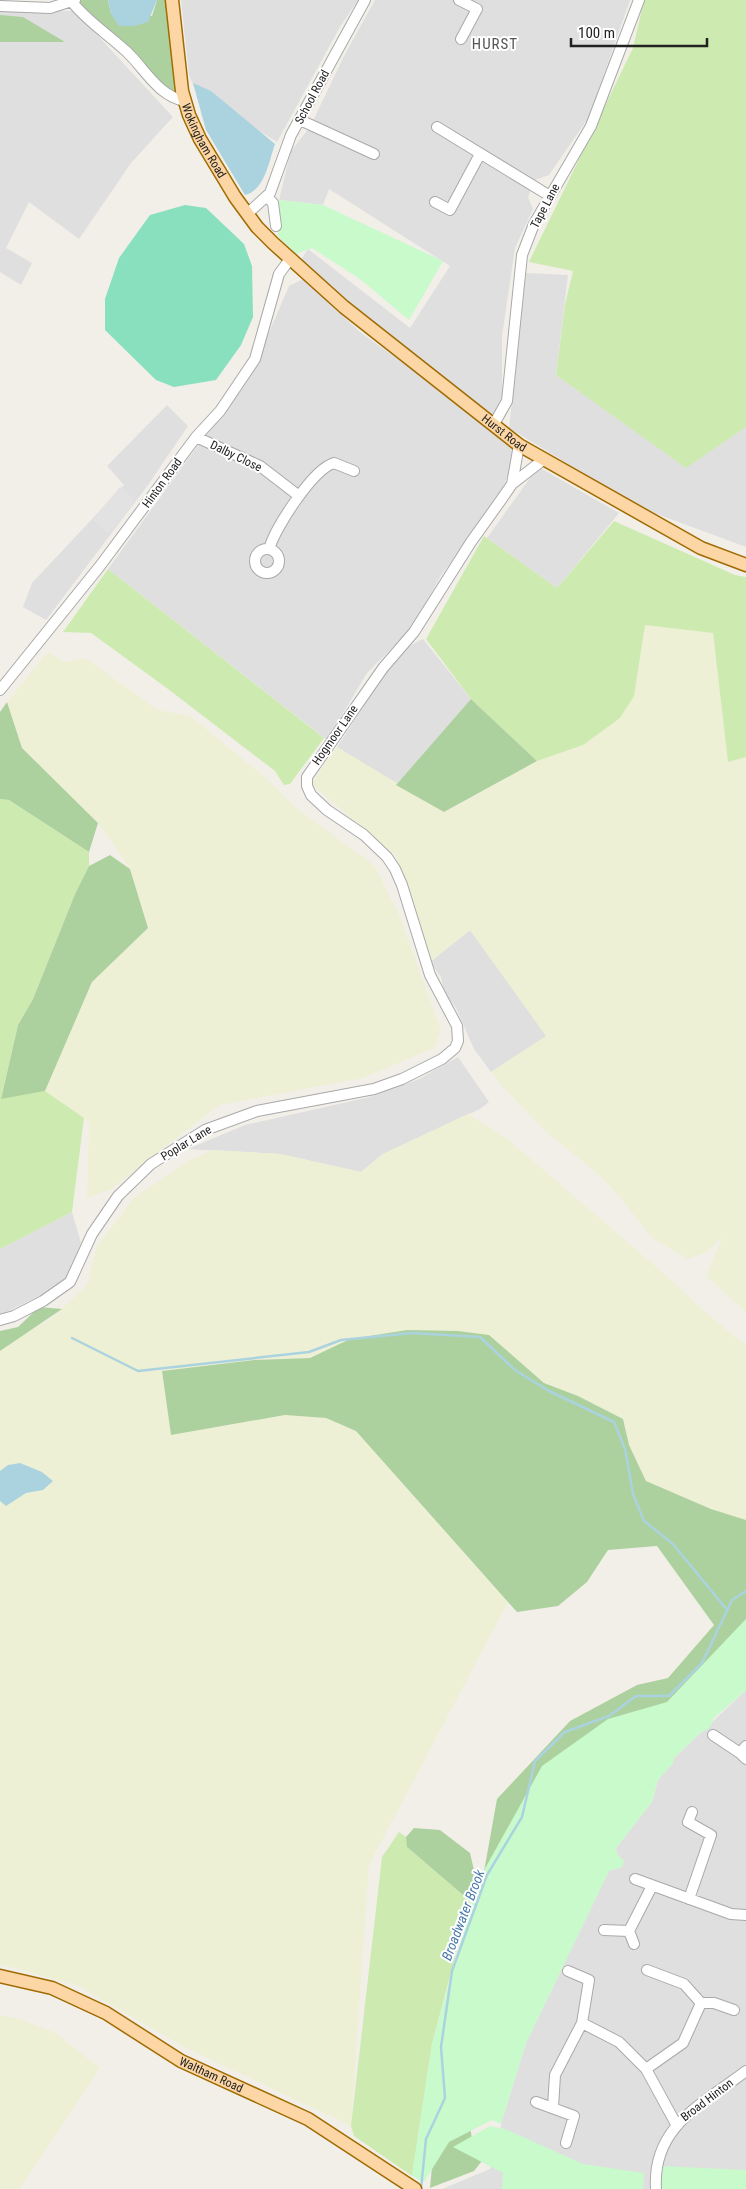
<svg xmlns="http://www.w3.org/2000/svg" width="746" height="2189" font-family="'Roboto Condensed',sans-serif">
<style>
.residential{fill:#e0dfdf}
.farmland{fill:#eef0d5}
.grass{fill:#cdebb0}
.forest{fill:#add19e}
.park{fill:#c8facc}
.pitch{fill:#88e0be}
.parking{fill:#e2e2e2}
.water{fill:#aad3df}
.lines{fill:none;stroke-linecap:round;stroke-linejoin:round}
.stream{stroke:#aad3df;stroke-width:2.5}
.minor-casing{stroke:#a9a9a9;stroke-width:12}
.major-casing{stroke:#a06b00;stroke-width:15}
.minor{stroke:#fff;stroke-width:10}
.major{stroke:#fcd6a4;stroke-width:12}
.labels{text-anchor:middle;stroke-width:4;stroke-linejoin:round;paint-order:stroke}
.street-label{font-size:12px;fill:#222;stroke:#fff}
.water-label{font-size:14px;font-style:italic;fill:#4a7aab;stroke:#fff}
.quarter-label{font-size:15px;letter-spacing:1px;fill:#555;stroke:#fff}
</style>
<rect width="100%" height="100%" fill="#f2efe9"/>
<path class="residential" d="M 181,0 L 358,0 L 340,27 L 277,142 L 195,89 L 189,75 Z
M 375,0 L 630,0 L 589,117 L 549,175 L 535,180 L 528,197 L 533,209 L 515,248 L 502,336 L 502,404 L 496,418 L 299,263 L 308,249 L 410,328 L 450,266 L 329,189 L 323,205 L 279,200 L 291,151 L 310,127 L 345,54 Z
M 0,9 L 75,11 L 173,117 L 131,163 L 79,239 L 29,202 L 6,248 L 32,263 L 21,285 L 0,272 Z
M 526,273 L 568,275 L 556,375 L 686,467 L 746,427 L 746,547 L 641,508 L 509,428 Z
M 303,279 L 360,332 L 457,402 L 512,449 L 510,472 L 495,502 L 440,577 L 411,629 L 367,673 L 327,740 L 108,569 L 253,370 L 289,286 Z
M 167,405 L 188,426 L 148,485 L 46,620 L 23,607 L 32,583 L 124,485 L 107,466 Z
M 542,469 L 619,513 L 557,588 L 487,538 L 533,474 Z
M 423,639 L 471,699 L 396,785 L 337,747 L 400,651 Z
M 470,930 L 547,1036 L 491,1072 L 474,1049 L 456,1008 L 444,992 L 441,977 L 430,962 Z
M 458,1057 L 489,1102 L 480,1109 L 383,1154 L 361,1172 L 280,1154 L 188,1149 L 245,1125 L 370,1097 L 419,1079 Z
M 72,1212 L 81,1243 L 64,1284 L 0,1315 L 0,1249 Z
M 746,1690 L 746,2189 L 442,2189 L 490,2169 L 499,2143 L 501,2124 L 526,2043 L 617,1854 L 616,1848 L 652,1802 L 658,1780 L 673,1763 L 674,1758 Z"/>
<path class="farmland" d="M 645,625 L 713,633 L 728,762 L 746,757 L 746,1312 L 706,1276 L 723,1236 L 708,1251 L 688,1259 L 653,1239 L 619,1196 L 597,1173 L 546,1132 L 502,1086 L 491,1072 L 546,1036 L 470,930 L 430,962 L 395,855 L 311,784 L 337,747 L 445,812 L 537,761 L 583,745 L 634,696 Z
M 48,652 L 65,662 L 85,658 L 158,710 L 190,716 L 265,777 L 295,807 L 375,866 L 400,917 L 441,1030 L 434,1048 L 363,1078 L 219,1105 L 111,1189 L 87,1198 L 89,1122 L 45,1091 L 92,982 L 148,927 L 130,869 L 98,823 L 22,748 L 7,702 Z
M 468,1114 L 505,1137 L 668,1277 L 703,1310 L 740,1341 L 746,1343 L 746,1520 L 711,1509 L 646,1481 L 629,1445 L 623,1419 L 578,1396 L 544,1383 L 489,1335 L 407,1330 L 350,1339 L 310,1358 L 254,1360 L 162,1371 L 171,1435 L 285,1415 L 326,1418 L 356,1431 L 508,1602 L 369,1865 L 351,2126 L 184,2047 L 78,1986 L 0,1964 L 0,1347 L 52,1318 L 87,1285 L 97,1246 L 134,1198 L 191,1159 L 214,1150 L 280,1154 L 361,1172 L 383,1154 Z
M 0,2015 L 20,2019 L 54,2032 L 100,2068 L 20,2189 L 0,2189 Z"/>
<path class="grass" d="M 644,0 L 746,0 L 746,427 L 686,468 L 556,375 L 565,304 L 573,271 L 529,262 L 633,48 Z
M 614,521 L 735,575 L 746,577 L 746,757 L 728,762 L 713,633 L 645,625 L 634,696 L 620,718 L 583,745 L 537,761 L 471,699 L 426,639 L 484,536 L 557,588 Z
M 108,569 L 324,738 L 290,784 L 284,785 L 275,771 L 168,689 L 91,633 L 63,632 Z
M 0,799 L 9,800 L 89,852 L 89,866 L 75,894 L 33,999 L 18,1025 L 1,1098 L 45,1091 L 84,1118 L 72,1212 L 0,1249 Z
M 399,1832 L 406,1837 L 408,1848 L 470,1901 L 432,2044 L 412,2176 L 354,2136 L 351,2126 L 382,1857 Z"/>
<path class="forest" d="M 81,0 L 108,0 L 111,14 L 152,16 L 157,0 L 167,0 L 182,101 L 75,4 Z
M 0,15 L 23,17 L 65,42 L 0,42 Z
M 471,699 L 537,761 L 444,812 L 396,785 Z
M 7,702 L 22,748 L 98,823 L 89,852 L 9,800 L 0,799 L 0,712 Z
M 110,855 L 130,869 L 148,928 L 92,982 L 45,1091 L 1,1099 L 18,1025 L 33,999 L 75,894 L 89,866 Z
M 39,1307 L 62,1309 L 0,1351 L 0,1331 L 18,1327 Z
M 407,1330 L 458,1331 L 489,1335 L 544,1383 L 578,1396 L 623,1419 L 629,1445 L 646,1481 L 711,1509 L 746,1520 L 746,1674 L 665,1756 L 469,2117 L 472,2140 L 493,2147 L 474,2171 L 430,2188 L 438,2102 L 469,1955 L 497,1799 L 570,1721 L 637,1685 L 668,1678 L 714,1625 L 657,1546 L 608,1550 L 587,1582 L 558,1606 L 517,1612 L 356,1431 L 326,1418 L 285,1415 L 171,1435 L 162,1371 L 254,1360 L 310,1358 L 350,1339 Z
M 414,1828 L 440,1830 L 470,1853 L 477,1883 L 470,1901 L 407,1847 L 406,1837 Z"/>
<path class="park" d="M 279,200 L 323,205 L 443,261 L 409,320 L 360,279 L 312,248 L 296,254 L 278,236 Z
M 746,1619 L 746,1690 L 713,1719 C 713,1725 707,1731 701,1732 L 674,1758 L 673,1763 L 658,1780 L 652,1802 L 616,1848 L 617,1854 L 624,1861 L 622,1867 L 609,1871 L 526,2043 L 501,2124 L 492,2120 L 449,2142 L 424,2182 L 412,2176 L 432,2044 L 477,1883 L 542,1766 L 608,1719 L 667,1702 Z
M 490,2126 L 505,2129 L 583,2164 L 644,2173 L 643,2189 L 502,2189 L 503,2173 L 453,2147 Z
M 658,2166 L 746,2170 L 746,2189 L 660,2189 Z"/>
<path class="pitch" d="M 185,205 L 206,208 L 244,244 L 252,266 L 253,317 L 241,345 L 216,380 L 174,387 L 156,380 L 105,330 L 105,299 L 119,258 L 150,215 Z"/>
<path class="parking" d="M 120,487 L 136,501 L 109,534 L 92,520 Z"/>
<path class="water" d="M 108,0 L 157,0 L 148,22 L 134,26 L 119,26 L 111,14 Z
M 193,83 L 211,91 L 275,144 C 269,161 265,190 245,195 L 206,130 Z
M 20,1463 L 42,1472 L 53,1481 L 43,1490 L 26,1493 L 6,1506 L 0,1501 L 0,1471 L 8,1465 Z"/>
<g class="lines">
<path class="stream" d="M 72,1338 L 138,1371 L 309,1352 L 341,1340 L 412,1333 L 480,1337 L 515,1370 L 549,1391 L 614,1422 L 625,1449 L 633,1494 L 644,1521 L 673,1544 L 727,1610
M 421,2189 L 426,2139 L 445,2098 L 441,2047 L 452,1971 L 487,1875 L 522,1817 L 535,1761 L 565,1732 L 609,1716 L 636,1696 L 669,1696 L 702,1663 L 732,1600 L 746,1591"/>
<g class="minor-casing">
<path id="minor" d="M 459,0 L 477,9 L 461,39
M 72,2 C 88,22 109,35 127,52 C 145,69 158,96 185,101
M 0,6 L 50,8 L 75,0
M 300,120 L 374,154
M 437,127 L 550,196
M 267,197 L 273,203 L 276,226
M 435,202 L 450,210 L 480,154
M 247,214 L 270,193 L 291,135 L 365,0
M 494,424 L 507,401 L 522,255 L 534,224 L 591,126 L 639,0
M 196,437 L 260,466 L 299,496
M 512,484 L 519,445
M255 561a12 12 0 1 1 24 0a12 12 0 1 1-24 0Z
M 269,549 C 275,528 313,469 334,463 L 354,471
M 0,690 L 100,566 L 196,437 L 220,411 L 255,359 L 279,274 L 290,259
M 0,1320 L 14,1316 L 43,1301 L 70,1282 L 92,1234 L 118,1196 L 151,1164 L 205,1130 L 257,1111 L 374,1089 L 402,1079 L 442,1059 L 455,1048 L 458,1041 L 457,1026 L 430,975 L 402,885 L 395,869 L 387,857 L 364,835 L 327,810 L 311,795 L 307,786 L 307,777 L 383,668 L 414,632 L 471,542 L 501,500 L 512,484 L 543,460
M 713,1735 L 740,1753
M 746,1746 L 740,1753 L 746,1759
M 635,1879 L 731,1914 L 746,1915
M 689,1899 L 711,1835 L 688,1822 L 692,1812
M 604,1930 L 629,1931 L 652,1886
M 629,1931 L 634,1944
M 568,1971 L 589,1980 L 582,2023
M 701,2003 L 714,2003 L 734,2010
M 646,2069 L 683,2043 L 701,2003 L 684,1984 L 647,1970
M 536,2102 L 574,2116 L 566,2143
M 553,2107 L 555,2075 L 582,2023 L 619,2042 L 646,2069 L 676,2124
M 656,2189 C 652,2126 703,2104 746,2071"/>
</g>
<g class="major-casing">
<g id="major">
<path id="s1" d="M 172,0 L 182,91 L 189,115 L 200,139 L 235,197 L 257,227 L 273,243 L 344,307 L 519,445 L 701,548 L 746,565"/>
<path id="s2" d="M 0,1976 L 52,1988 L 106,2013 L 181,2061 L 308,2119 L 415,2189"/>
</g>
</g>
<use href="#minor" class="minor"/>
<use href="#major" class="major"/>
</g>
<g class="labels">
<g class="street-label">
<text transform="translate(312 97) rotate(-62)" y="4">School Road</text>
<text dy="4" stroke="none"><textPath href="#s1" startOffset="146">Wokingham Road</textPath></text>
<text transform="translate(545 206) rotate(-62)" y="4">Tape Lane</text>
<text dy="4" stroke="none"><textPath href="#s1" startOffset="570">Hurst Road</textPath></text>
<text transform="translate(236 456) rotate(26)" y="4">Dalby Close</text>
<text transform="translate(162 483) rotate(-54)" y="4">Hinton Road</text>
<text transform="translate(335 735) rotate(-55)" y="4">Hogmoor Lane</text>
<text transform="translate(186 1143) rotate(-31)" y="4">Poplar Lane</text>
<text dy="4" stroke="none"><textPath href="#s2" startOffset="235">Waltham Road</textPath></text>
<text transform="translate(707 2100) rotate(-37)" y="4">Broad Hinton</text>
</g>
<g class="water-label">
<text transform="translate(463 1915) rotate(-69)" y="5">Broadwater Brook</text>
</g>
<g class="quarter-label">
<text x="495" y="49">HURST</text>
</g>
</g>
<path d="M571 38v8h136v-8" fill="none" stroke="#222222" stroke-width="2.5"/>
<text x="578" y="38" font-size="15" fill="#222222" stroke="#ffffff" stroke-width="4" paint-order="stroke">100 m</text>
</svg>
